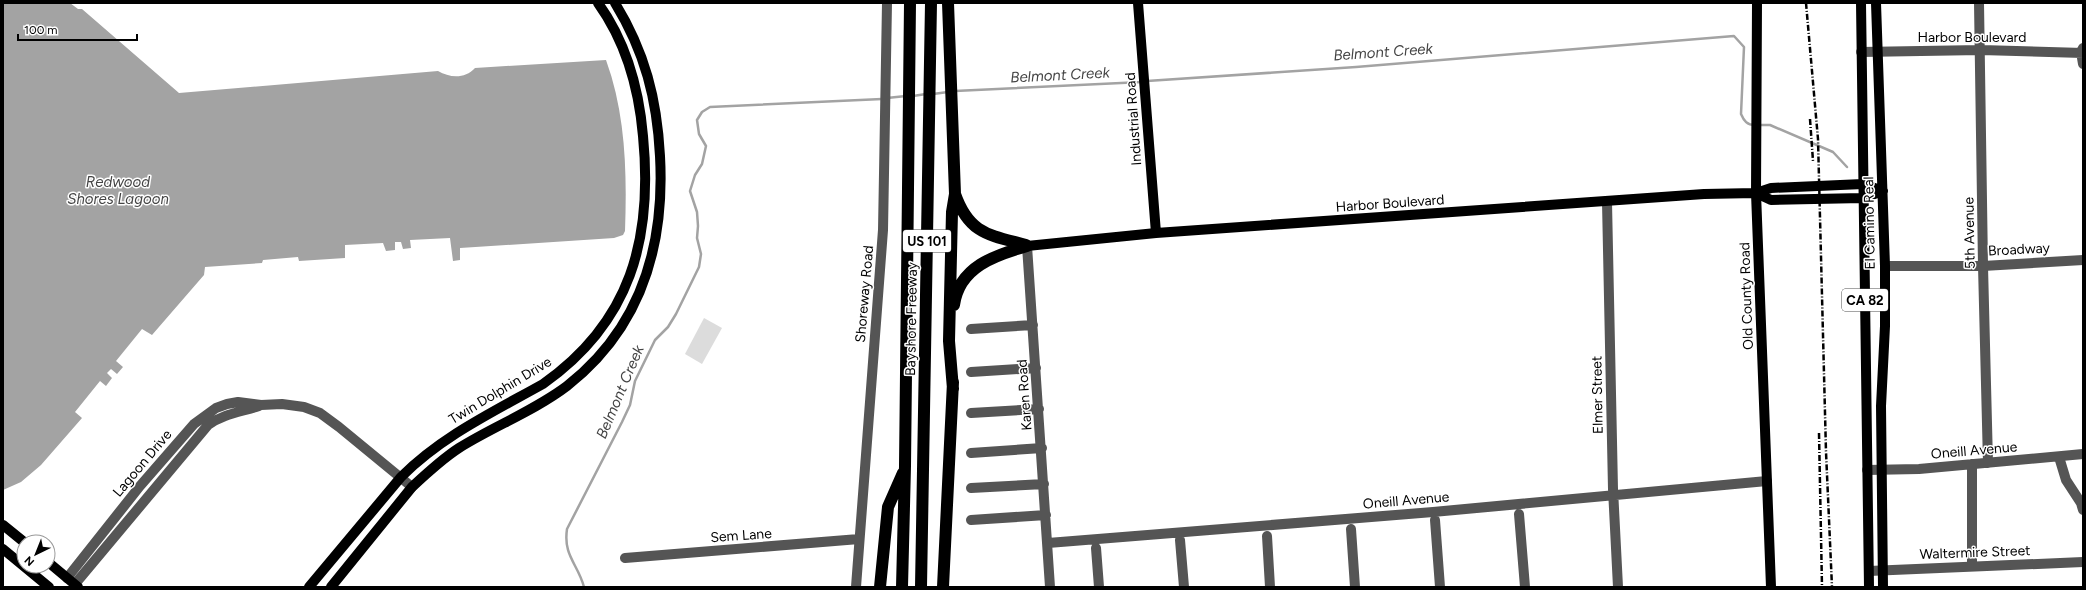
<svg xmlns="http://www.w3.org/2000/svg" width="2086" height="590" font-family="Figtree,sans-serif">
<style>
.green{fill:#dcdcdc}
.water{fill:#a3a3a3}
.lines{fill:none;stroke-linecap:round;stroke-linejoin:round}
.stream{stroke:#a3a3a3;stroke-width:2.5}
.minor{stroke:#555;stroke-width:10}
.major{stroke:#000;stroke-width:10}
.highway{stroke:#000;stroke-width:12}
.rail{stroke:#000;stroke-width:2.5;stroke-dasharray:6 2 1 2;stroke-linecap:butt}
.labels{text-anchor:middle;stroke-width:3;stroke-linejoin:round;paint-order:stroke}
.shield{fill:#fff;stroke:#4c4c4c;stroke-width:1}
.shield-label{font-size:13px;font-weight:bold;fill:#000}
.street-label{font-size:14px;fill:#000;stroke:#fff}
.water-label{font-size:15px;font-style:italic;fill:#444;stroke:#fff}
</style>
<rect width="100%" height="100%" fill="#fff"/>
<path class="green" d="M 704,318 L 722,328 L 702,364 L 685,354 Z"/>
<path class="water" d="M 3,3 L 70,3 L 78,9 L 82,9 L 179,93 L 438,71 C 450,78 465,79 475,68 L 606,60 C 626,115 627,173 625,231 L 623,235 L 614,238 L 460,248 L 460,260 L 453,261 L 450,238 L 410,240 L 411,248 L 403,249 L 401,242 L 395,242 L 395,250 L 386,251 L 383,243 L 345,245 L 345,258 L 299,261 L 298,257 L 263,260 L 262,263 L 205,267 L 204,275 L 152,335 L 142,329 L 116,361 L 123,367 L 117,374 L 111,369 L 107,373 L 112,378 L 106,386 L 100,381 L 75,412 L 82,418 L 41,465 L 21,482 L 3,490 Z"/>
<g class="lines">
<path class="stream" d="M 1147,81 L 1356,67 L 1734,36 L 1744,47 L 1741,114 C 1744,121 1747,125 1755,125
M 955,91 L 1142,82
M 933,94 L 948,92
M 913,96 L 926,94
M 887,98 L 906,96
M 1760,125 L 1770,125 L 1833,152 L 1847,167
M 584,587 C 578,564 563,556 567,529 L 622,422 L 630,405 L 635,381 L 655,340 L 668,327 L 676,314 L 699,267 L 701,254 L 697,238 L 698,226 L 697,212 L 690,191 L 695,175 L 702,164 L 706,146 L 699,134 L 697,120 L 702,112 L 710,107 L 882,99"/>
<path class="minor" d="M 1979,3 L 1983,266 L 1988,463
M 2083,48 L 2081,52 L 2083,64
M 1861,52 L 1981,50 L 2083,53
M 1607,202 L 1613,489 L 1618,587
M 1027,246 L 1050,587
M 1885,266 L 1983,266 L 2083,260
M 971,329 L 1033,325
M 971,372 L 1036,368
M 971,413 L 1039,409
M 971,453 L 1042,448
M 2059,457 L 2066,480 L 2081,503 L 2083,510
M 1972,464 L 1972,567
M 1867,470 L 1919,469 L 2083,454
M 971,488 L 1044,484
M 1519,514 L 1525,587
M 971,520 L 1046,515
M 1435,520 L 1440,587
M 1351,529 L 1355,587
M 1267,536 L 1270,587
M 1180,540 L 1184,587
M 1048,543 L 1433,512 L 1767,481
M 1096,548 L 1099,587
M 625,558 L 859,539
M 1869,571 L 2083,562
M 67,578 L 140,486 L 194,424 L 216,408 L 227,404 L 238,402 L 261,405 L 282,404 L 304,407 L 320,413 L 339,427 L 412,487
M 75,584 L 208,425 C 223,414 241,412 259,406
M 856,587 L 883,230 L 887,3"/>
<path class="major" d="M 1138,3 L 1156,233
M 1757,3 L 1756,193 L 1771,587
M 1861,3 L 1869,587
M 1876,3 L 1885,266 L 1885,326 L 1881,406 L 1883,587
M 1756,193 L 1771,200 L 1863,198 L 1883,191
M 1027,246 L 1156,233 L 1704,194 L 1756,193 L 1771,188 L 1863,184 L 1883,191
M 3,525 L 24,542
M 3,549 L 49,587
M 48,562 L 78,587
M 309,587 L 401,477 C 442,436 493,412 543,384 C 631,322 653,239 643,136 C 639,89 626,42 598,3
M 331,587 L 412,487 C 427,473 442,459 459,448 C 494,426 534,411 567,386 C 641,328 665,247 660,156 C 657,99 645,52 615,3"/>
<path class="highway" d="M 948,3 L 955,194 L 952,212 L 949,341 L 953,389
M 955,194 C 969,234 989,235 1026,245
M 954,305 C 959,267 995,255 1027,246
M 880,587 L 888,507 L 903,473
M 902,587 L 905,466 L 910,3
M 921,587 L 931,3
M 943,587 L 953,382"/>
<path class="rail" d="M 1806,3 L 1818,139 L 1826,452 L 1832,587
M 1810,119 L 1813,161
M 1819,433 L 1822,587"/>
</g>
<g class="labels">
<g class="shield">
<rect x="903" y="230" width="48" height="22" rx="3"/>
<rect x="1842" y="289" width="46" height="22" rx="3"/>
</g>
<g class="shield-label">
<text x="927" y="246">US 101</text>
<text x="1865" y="305">CA 82</text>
</g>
<g class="street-label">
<text x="1972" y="42">Harbor Boulevard</text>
<text transform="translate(1133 119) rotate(-94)" y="5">Industrial Road</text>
<text transform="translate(1390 203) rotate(-4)" y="5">Harbor Boulevard</text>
<text transform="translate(1869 223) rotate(-91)" y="5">El Camino Real</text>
<text transform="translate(1969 233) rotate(-91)" y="5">5th Avenue</text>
<text transform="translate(2019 249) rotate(-3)" y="5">Broadway</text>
<text transform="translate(864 294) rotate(-85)" y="5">Shoreway Road</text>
<text transform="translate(1746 296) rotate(-92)" y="5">Old County Road</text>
<text transform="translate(911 319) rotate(-89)" y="5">Bayshore Freeway</text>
<text transform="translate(500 390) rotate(-31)" y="5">Twin Dolphin Drive</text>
<text transform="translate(1024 395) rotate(-94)" y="5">Karen Road</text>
<text transform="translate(1597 395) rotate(-91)" y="5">Elmer Street</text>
<text transform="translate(1974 450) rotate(-5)" y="5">Oneill Avenue</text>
<text transform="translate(142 463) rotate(-50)" y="5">Lagoon Drive</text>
<text transform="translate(1406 500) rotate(-5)" y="5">Oneill Avenue</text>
<text transform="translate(741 535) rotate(-4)" y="5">Sem Lane</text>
<text transform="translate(1975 552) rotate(-2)" y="5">Waltermire Street</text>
</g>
<g class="water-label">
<text transform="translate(1383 52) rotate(-4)" y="5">Belmont Creek</text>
<text transform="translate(1060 75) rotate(-3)" y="5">Belmont Creek</text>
<text x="118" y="187">Redwood<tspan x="118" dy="17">Shores Lagoon</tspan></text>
<text transform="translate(620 392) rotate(-67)" y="5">Belmont Creek</text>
</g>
</g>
<rect width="2086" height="590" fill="none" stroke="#000000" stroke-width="8"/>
<g transform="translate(36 554) rotate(223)"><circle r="19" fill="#ffffff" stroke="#999999"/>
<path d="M0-3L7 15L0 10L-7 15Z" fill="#000000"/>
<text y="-6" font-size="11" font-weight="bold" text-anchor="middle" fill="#000000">N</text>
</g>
<path d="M18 34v6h119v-6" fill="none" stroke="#000000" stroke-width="2"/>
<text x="24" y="34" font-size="12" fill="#000000" stroke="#ffffff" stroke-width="3" paint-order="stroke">100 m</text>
</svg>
